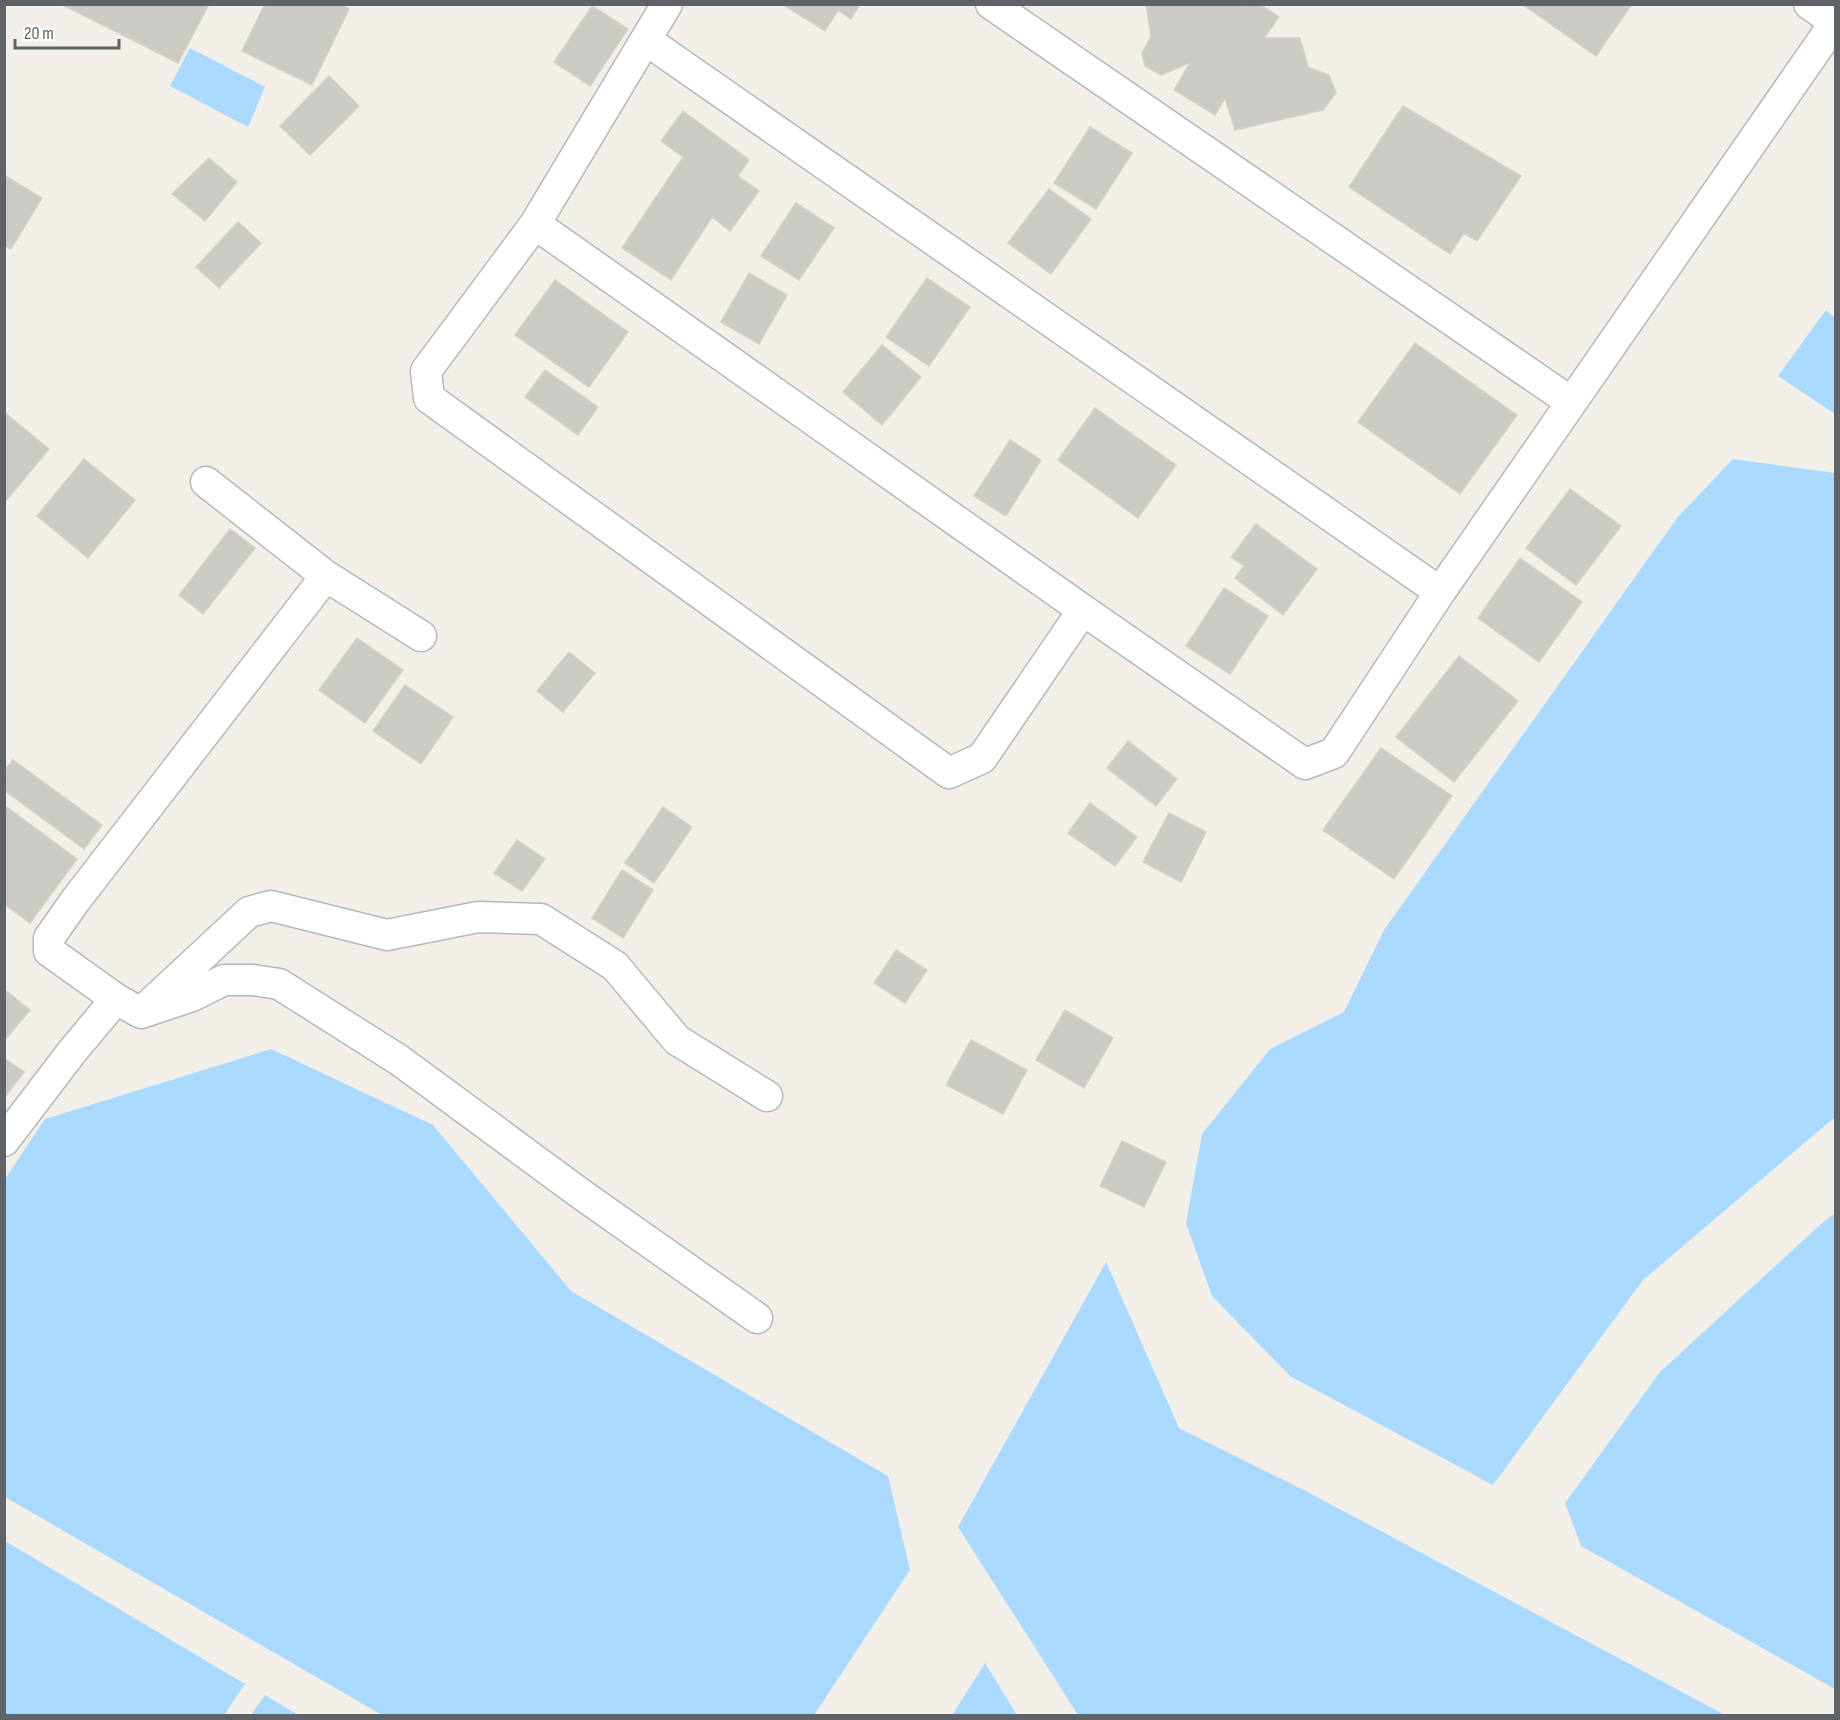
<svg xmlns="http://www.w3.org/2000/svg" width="1840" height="1720" font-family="'Sofia Sans Condensed',sans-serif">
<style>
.water{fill:#aadaff}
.building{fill:#cccac5;stroke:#d6d1c6;stroke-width:1.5}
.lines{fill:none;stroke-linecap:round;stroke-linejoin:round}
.minor-casing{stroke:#b5b8bc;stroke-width:33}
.minor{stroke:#fff;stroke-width:30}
</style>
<rect width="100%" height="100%" fill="#f1efe8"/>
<path class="water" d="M 190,48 L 265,87 L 248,127 L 170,86 Z
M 1826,310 L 1835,318 L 1835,414 L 1778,376 Z
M 1733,459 L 1835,473 L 1835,1117 L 1643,1280 L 1493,1485 L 1290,1376 L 1212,1296 L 1186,1223 L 1202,1134 L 1270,1049 L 1344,1012 L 1384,930 L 1677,518 Z
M 271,1049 L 433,1125 L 571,1291 L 888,1476 L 910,1570 L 814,1715 L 382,1715 L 5,1497 L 5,1179 L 45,1119 Z
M 1835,1213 L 1835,1689 L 1581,1546 L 1565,1503 L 1660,1372 L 1822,1223 Z
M 1106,1262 L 1179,1428 L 1304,1490 L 1725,1715 L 1078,1715 L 958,1527 Z
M 5,1541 L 245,1684 L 224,1715 L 5,1715 Z
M 985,1663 L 1017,1715 L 954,1715 L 953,1714 Z
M 265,1695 L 298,1715 L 251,1715 Z"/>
<path class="building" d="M 61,4 L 209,4 L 178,63 Z
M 265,4 L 341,4 L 349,9 L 312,85 L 242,51 Z
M 782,4 L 860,4 L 851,19 L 838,10 L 825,31 Z
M 1146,4 L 1241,4 L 1242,6 L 1243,4 L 1259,4 L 1279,17 L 1264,38 L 1300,38 L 1308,67 L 1329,75 L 1336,93 L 1323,110 L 1235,130 L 1225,98 L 1215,115 L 1174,90 L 1190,63 L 1161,75 L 1145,66 L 1142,53 L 1151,37 Z
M 1522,4 L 1632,4 L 1596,56 Z
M 592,6 L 628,29 L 590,86 L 554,62 Z
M 329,76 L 359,106 L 310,155 L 280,126 Z
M 1403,106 L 1521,176 L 1477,241 L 1464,233 L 1450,254 L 1349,187 Z
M 683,111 L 749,160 L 738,176 L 759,191 L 730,231 L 712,217 L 671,280 L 622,248 L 683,157 L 661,141 Z
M 1090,127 L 1132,153 L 1096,209 L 1054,183 Z
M 209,158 L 237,182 L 205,221 L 172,194 Z
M 4,175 L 42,198 L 11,249 L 4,245 Z
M 1049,189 L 1091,219 L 1051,274 L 1008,243 Z
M 796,203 L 834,228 L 799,280 L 761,256 Z
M 238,222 L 261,243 L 219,288 L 196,267 Z
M 749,273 L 787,295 L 759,344 L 721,322 Z
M 927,278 L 970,307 L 929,366 L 886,337 Z
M 555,280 L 628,332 L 589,387 L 515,335 Z
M 1415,343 L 1517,415 L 1460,494 L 1358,422 Z
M 882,345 L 921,377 L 882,425 L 843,392 Z
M 545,370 L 598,407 L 578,435 L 525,397 Z
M 1095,408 L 1176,465 L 1138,518 L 1058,460 Z
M 4,412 L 49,449 L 4,503 Z
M 1010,440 L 1041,460 L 1006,516 L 974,496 Z
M 84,459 L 135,500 L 88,558 L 37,516 Z
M 1570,489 L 1621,526 L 1576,585 L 1526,548 Z
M 1256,524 L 1317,569 L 1283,615 L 1235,578 L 1244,566 L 1231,557 Z
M 230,529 L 255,548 L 203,614 L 179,595 Z
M 1520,558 L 1582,602 L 1539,662 L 1478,618 Z
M 1224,588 L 1268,616 L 1230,674 L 1186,646 Z
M 357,638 L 403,670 L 365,723 L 319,690 Z
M 569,652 L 595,673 L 563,712 L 537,691 Z
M 1459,656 L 1518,701 L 1454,782 L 1396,737 Z
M 405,685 L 453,717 L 421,764 L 373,731 Z
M 1128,741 L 1177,779 L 1156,806 L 1107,768 Z
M 1381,748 L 1452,796 L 1394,879 L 1323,830 Z
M 13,760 L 102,825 L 84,849 L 4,790 L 4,771 Z
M 1090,803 L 1137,837 L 1115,866 L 1068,833 Z
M 4,805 L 77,859 L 30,923 L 4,904 Z
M 663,807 L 692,827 L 654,883 L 625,863 Z
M 1169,813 L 1206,832 L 1181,882 L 1143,862 Z
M 517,840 L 545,859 L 522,891 L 494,873 Z
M 622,870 L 653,890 L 623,938 L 592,918 Z
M 896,950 L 927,970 L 905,1003 L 874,983 Z
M 4,989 L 30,1010 L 4,1041 Z
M 1065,1010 L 1113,1038 L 1084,1088 L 1036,1060 Z
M 971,1040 L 1027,1070 L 1003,1114 L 946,1085 Z
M 4,1058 L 24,1072 L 4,1098 Z
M 1122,1141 L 1166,1162 L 1144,1207 L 1100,1186 Z"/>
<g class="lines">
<g class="minor-casing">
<path id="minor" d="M 667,4 L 535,224 L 426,371 L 429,398 L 949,773 L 982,758 L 1083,610
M 991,4 L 1571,402
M 1809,4 L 1836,23
M 646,40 L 1440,592
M 535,224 L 1083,610 L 1305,764 L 1334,753 L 1440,592 L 1836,21
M 206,482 L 326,576 L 421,636
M 116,999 L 49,951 L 49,938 L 75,901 L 326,576
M 147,1007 L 249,912 L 271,906 L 387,935 L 478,917 L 541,919 L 615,966 L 677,1040 L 767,1096
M 4,1141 L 71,1053 L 116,999 L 141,1013 L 192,996 L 224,980 L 253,980 L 279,984 L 399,1060 L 581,1194 L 757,1318"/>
</g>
<use href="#minor" class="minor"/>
</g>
<rect width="1840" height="1720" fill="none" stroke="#5f6368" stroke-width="12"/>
<path d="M15 39v9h104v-9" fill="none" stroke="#5f6368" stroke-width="3"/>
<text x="24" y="39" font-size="18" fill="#5f6368" stroke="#ffffff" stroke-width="4.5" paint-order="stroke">20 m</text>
</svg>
